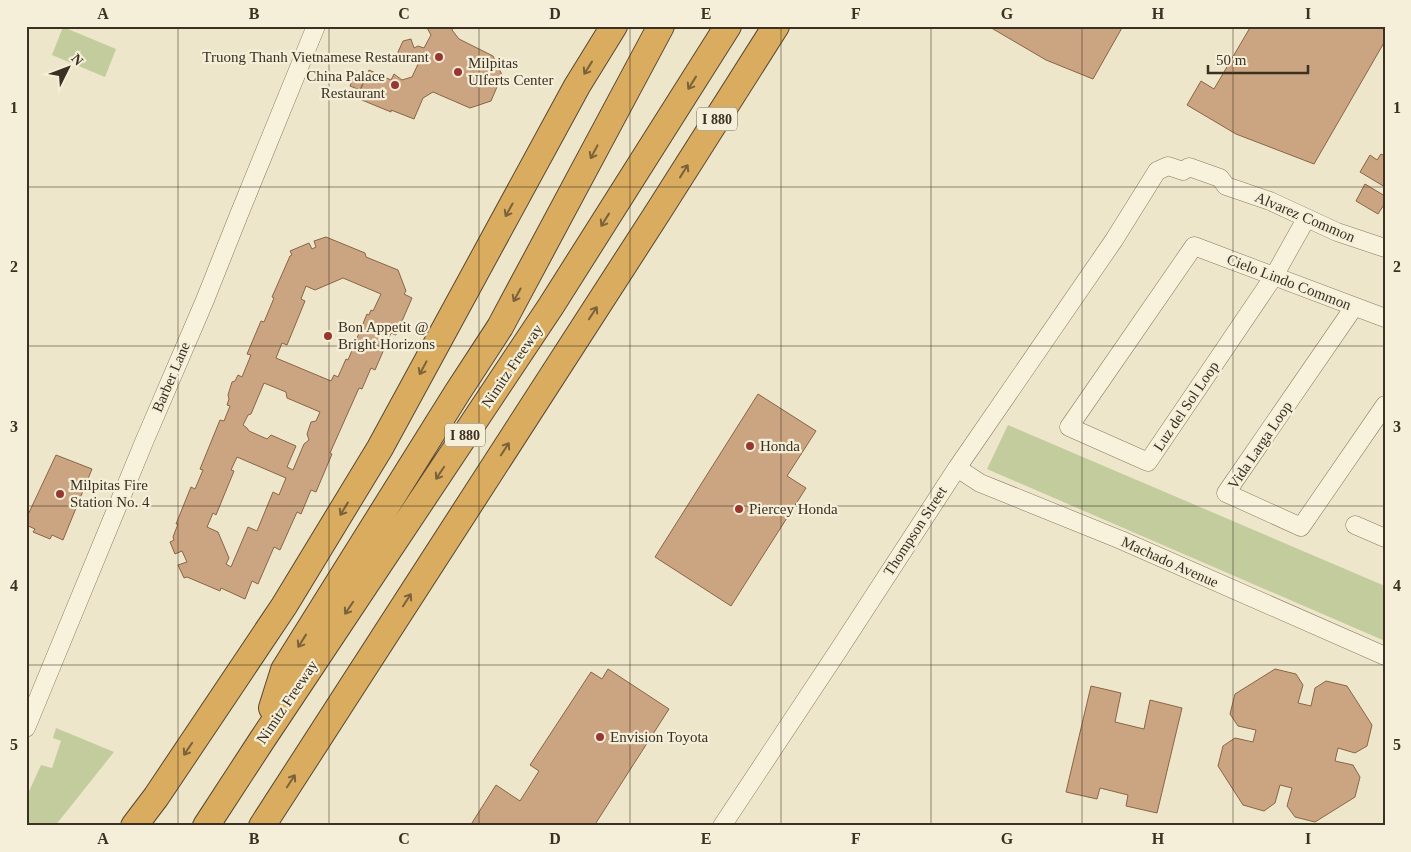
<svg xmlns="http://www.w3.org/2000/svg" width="1411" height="852" font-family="'Times New Roman',serif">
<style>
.green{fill:#c3cc9d}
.building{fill:#cba581;stroke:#896545;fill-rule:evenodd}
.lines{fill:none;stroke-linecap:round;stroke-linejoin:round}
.minor-casing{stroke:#8a795e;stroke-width:19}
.highway-casing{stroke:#584732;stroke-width:28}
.minor{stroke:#f8f2dd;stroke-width:18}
.highway{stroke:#d9ac5f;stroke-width:26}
.oneway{stroke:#7a623a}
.grid{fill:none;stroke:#3b3021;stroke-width:1;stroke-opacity:0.55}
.poi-dot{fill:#983730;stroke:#f5efd9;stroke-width:2}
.labels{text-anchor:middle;stroke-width:4.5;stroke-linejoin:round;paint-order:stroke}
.shield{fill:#f5efd9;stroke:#736958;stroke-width:1}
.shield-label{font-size:14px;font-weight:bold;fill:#3b3021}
.poi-label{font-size:15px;fill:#3b3021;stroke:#f5efd9;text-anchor:start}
.street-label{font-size:15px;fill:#3b3021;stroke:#f5efd9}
.neatline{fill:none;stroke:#3b3021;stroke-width:2}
.grid-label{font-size:16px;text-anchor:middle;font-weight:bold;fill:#3b3021}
</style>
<rect width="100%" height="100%" fill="#eee6ca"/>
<path class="green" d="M 63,27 L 116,49 L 105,77 L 52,55 Z
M 1008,425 L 1385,586 L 1385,641 L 987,469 Z
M 56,728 L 114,752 L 55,826 L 26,826 L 26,798 L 41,765 L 52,768 L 61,741 L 53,738 Z"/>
<path class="building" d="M 426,26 L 454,26 L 452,30 L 459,39 L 493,56 L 502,75 L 491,101 L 470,108 L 433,92 L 423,98 L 414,119 L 391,110 L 391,112 L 357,98 L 369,70 L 391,80 L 394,74 L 402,80 L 412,77 L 419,62 L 412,59 L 409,55 L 401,58 L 398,52 L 403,41 L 411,39 L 414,48 L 418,46 L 424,48 L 431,35 Z
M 988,26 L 1123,26 L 1093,79 L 1046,60 Z
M 1251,26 L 1385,26 L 1385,41 L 1314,164 L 1236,134 L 1187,105 L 1201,81 L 1214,89 Z
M 355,74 L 365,78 L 360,90 L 350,86 Z
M 1381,154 L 1385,156 L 1385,187 L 1360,172 L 1370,155 L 1377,160 Z
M 1365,184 L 1385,196 L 1385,203 L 1378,214 L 1356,201 Z
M 326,237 L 365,253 L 366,257 L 398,270 L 406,291 L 404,294 L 412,298 L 396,335 L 391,333 L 375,370 L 371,368 L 362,389 L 359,388 L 330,453 L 332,454 L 316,492 L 311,490 L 301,514 L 297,512 L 280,550 L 274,547 L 258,584 L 252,581 L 245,599 L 221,588 L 220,591 L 187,577 L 184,578 L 178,565 L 187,562 L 182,551 L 175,554 L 170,542 L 174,540 L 173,537 L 178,524 L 176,524 L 191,487 L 195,489 L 203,470 L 200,469 L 220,420 L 224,421 L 230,406 L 227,405 L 229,399 L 228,395 L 232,382 L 235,381 L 238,375 L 242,377 L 251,355 L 247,354 L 261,321 L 264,322 L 274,298 L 272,297 L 290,256 L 292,255 L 290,251 L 309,243 L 312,249 L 316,247 L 314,241 ZM 343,278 L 381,294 L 373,311 L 371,310 L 369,315 L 367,314 L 348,360 L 346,359 L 338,377 L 334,375 L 331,381 L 276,358 L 282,343 L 287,345 L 305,301 L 301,299 L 306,286 L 315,290 ZM 264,383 L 286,392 L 287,398 L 320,412 L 316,421 L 311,422 L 307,434 L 309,440 L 304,444 L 293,470 L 287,467 L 296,446 L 271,435 L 267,439 L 249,431 L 247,428 L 243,425 L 248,415 L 251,414 ZM 237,457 L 286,478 L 279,495 L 273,492 L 257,531 L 248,527 L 231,567 L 226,564 L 229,558 L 218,532 L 207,527 L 213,513 L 216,515 L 234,471 L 231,470 Z
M 758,394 L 816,431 L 787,476 L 806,488 L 731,606 L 655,557 Z
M 56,455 L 92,469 L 63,540 L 52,535 L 50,539 L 33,532 L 35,529 L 26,525 L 26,519 Z
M 608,669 L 669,709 L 594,826 L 470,826 L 496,785 L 520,801 L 539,771 L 530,765 L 591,672 L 602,679 Z
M 1275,669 L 1296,674 L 1303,685 L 1298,703 L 1311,706 L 1315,688 L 1326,681 L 1347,686 L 1372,725 L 1367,746 L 1355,753 L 1338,748 L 1335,761 L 1353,765 L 1360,777 L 1355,797 L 1315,822 L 1295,817 L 1287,806 L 1292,788 L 1280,785 L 1275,803 L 1264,811 L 1243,805 L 1218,766 L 1223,746 L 1235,738 L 1253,742 L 1256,730 L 1238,726 L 1230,714 L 1235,694 Z
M 1091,686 L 1121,693 L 1115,722 L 1144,729 L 1150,700 L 1182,708 L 1157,813 L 1126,806 L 1128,795 L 1100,788 L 1097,799 L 1066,792 Z"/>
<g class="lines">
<g class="minor-casing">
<path id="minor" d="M 1183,171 L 1189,167 L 1220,178 L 1226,186 L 1270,201 L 1337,232 L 1385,248
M 1306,219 L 1274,276 L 1148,462 L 1069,427 L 1194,246 C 1257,270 1321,294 1385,318
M 1354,307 L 1226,493 L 1301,527 L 1385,405
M 957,468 L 980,483 L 1121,540 L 1385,656
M 1355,525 L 1385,538
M 26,728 L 144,442 L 205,300 L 238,217 L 316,26
M 722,826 L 838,651 L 957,468 L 1114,240 L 1157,171 L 1168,166 L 1183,171"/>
</g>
<g class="highway-casing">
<path id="highway" d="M 272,708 L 284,670 L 457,393 L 500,327 L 661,26
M 134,826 L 156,797 L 284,606 L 380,448 L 577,86 L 614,26
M 206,826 L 262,740 L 551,306 L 728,26
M 262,826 L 658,212 L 776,26"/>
</g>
<use href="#minor" class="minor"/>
<use href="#highway" class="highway"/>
</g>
<defs><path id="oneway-shaft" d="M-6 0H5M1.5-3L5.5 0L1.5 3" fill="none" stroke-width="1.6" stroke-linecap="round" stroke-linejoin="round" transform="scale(1.25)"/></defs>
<g class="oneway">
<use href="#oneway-shaft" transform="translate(588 68) rotate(122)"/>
<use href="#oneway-shaft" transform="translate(692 83) rotate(122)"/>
<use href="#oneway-shaft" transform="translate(594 152) rotate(118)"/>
<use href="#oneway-shaft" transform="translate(684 171) rotate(-58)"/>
<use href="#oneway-shaft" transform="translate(509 210) rotate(119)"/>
<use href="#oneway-shaft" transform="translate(605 220) rotate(122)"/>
<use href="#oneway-shaft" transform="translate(517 295) rotate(119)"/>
<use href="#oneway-shaft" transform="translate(593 313) rotate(-57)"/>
<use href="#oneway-shaft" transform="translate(423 368) rotate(118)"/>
<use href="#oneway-shaft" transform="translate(505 449) rotate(-57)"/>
<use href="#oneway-shaft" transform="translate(440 473) rotate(124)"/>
<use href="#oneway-shaft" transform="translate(344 509) rotate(121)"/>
<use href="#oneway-shaft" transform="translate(407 600) rotate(-57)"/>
<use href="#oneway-shaft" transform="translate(349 608) rotate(124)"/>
<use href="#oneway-shaft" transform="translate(302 641) rotate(122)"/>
<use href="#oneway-shaft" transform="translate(188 749) rotate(124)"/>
<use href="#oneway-shaft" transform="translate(291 781) rotate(-57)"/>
</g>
<path class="grid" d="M 178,26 L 178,826M 329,26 L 329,826M 479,26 L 479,826M 630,26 L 630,826M 781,26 L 781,826M 931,26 L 931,826M 1082,26 L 1082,826M 1233,26 L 1233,826M 26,187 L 1385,187M 26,346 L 1385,346M 26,506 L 1385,506M 26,665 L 1385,665"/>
<g class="poi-dot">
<circle cx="439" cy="57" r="5"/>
<circle cx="458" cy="72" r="5"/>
<circle cx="395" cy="85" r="5"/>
<circle cx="328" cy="336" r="5"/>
<circle cx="750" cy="446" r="5"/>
<circle cx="60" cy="494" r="5"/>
<circle cx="739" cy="509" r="5"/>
<circle cx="600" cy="737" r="5"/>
</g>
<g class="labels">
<g class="shield">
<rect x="697" y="107.5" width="40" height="23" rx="4"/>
<rect x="445" y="423.5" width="40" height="23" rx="4"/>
</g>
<g class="shield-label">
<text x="717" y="124">I 880</text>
<text x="465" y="440">I 880</text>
</g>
<g class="poi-label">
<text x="429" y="62" text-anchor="end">Truong Thanh Vietnamese Restaurant</text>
<text x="468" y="68">Milpitas<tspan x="468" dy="17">Ulferts Center</tspan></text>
<text x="385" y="81" text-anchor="end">China Palace<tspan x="385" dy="17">Restaurant</tspan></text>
<text x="338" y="332">Bon Appetit @<tspan x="338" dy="17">Bright Horizons</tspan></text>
<text x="760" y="451">Honda</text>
<text x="70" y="490">Milpitas Fire<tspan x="70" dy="17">Station No. 4</tspan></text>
<text x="749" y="514">Piercey Honda</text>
<text x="610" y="742">Envision Toyota</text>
</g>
<g class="street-label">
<text transform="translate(1305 217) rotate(23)" y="5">Alvarez Common</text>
<text transform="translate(1289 282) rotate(21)" y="5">Cielo Lindo Common</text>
<text transform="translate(512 366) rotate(-56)" y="5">Nimitz Freeway</text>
<text transform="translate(171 377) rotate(-67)" y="5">Barber Lane</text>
<text transform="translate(1186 406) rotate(-56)" y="5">Luz del Sol Loop</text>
<text transform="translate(1260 445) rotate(-56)" y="5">Vida Larga Loop</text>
<text transform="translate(915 531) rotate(-57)" y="5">Thompson Street</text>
<text transform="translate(1170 562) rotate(24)" y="5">Machado Avenue</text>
<text transform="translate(287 702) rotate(-56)" y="5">Nimitz Freeway</text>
</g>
</g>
<rect width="1411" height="852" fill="none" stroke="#f5efd9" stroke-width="55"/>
<g transform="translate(68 68) rotate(48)" stroke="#f5efd9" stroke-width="4" paint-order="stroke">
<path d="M0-4L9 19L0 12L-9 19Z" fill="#3b3021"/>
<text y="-8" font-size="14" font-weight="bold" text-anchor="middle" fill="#3b3021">N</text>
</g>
<path d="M1208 65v8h100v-8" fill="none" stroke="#3b3021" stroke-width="2.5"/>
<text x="1216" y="65" font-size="15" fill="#3b3021" stroke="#f5efd9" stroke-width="4" paint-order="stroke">50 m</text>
<rect x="28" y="28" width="1356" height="796" class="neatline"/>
<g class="grid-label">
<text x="103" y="19">A</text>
<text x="254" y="19">B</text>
<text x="404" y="19">C</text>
<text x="555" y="19">D</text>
<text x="706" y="19">E</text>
<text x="856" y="19">F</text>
<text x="1007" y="19">G</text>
<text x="1158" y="19">H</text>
<text x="1308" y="19">I</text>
<text x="14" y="113">1</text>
<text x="1397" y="113">1</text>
<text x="14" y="272">2</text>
<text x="1397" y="272">2</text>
<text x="14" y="432">3</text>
<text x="1397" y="432">3</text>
<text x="14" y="591">4</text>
<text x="1397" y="591">4</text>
<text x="14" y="750">5</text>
<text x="1397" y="750">5</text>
<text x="103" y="844">A</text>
<text x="254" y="844">B</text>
<text x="404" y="844">C</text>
<text x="555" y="844">D</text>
<text x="706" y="844">E</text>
<text x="856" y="844">F</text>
<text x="1007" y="844">G</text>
<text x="1158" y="844">H</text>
<text x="1308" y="844">I</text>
</g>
</svg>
